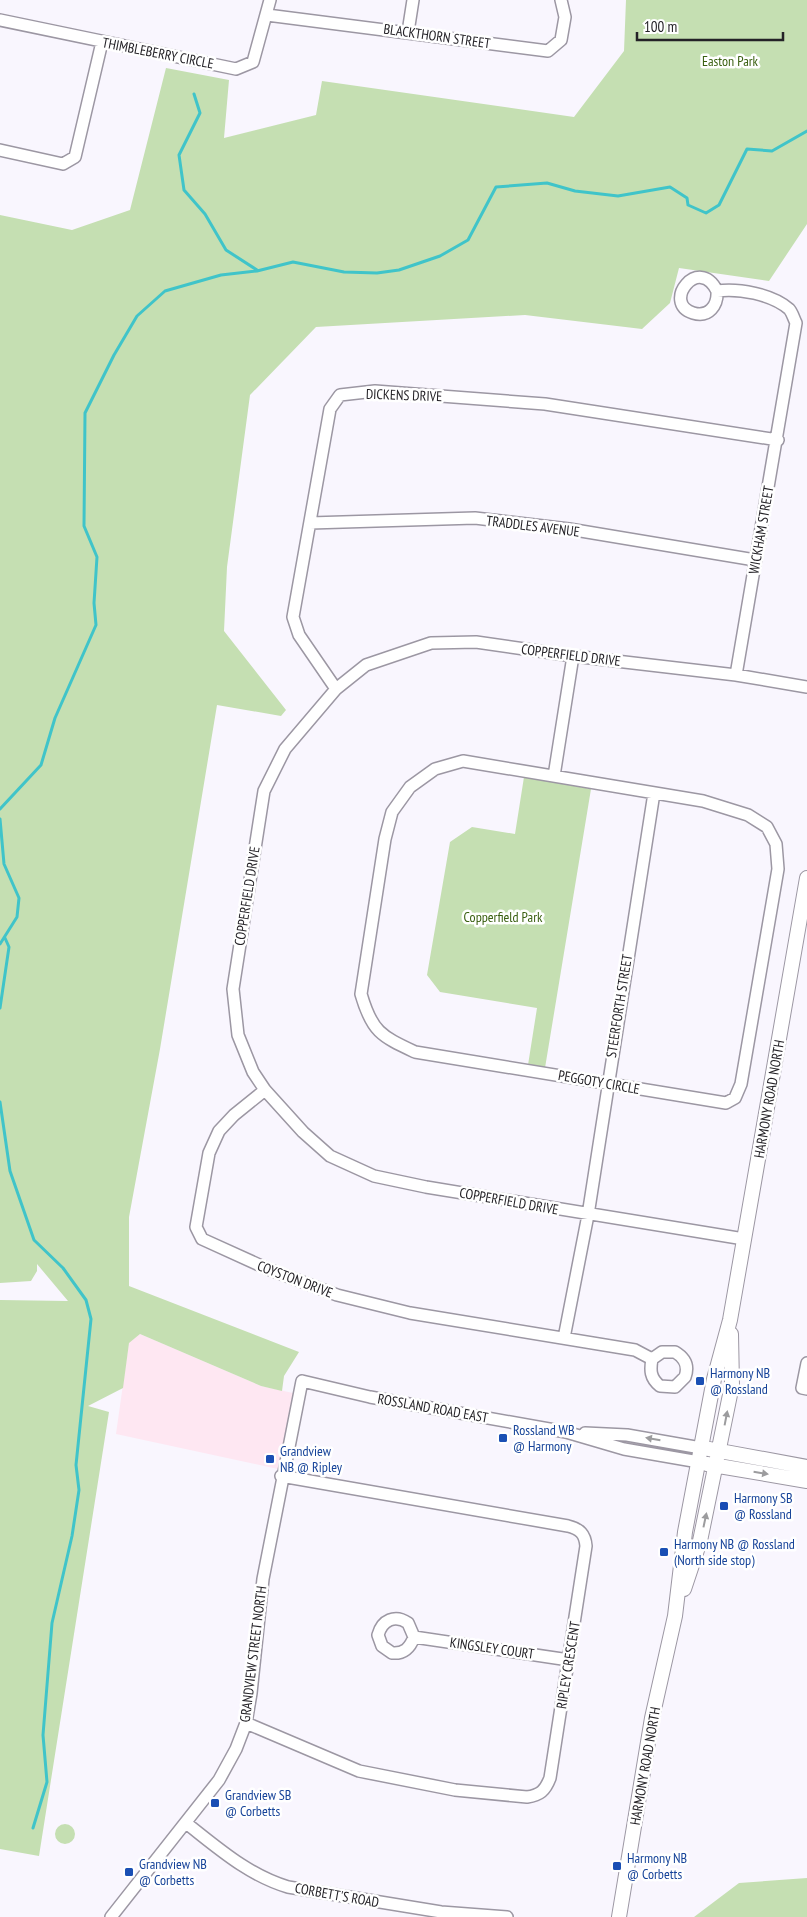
<svg xmlns="http://www.w3.org/2000/svg" width="807" height="1917" font-family="'PT Sans Narrow',sans-serif">
<style>
.commercial{fill:#fee7f2}
.green{fill:#c5dfb2}
.lines{fill:none;stroke-linecap:round;stroke-linejoin:round}
.stream{stroke:#40c4c9;stroke-width:3}
.minor-casing{stroke:#9c97a3;stroke-width:14}
.major-casing{stroke:#9c97a3;stroke-width:16}
.minor{stroke:#fff;stroke-width:11}
.major{stroke:#fff;stroke-width:14}
.oneway{fill:#9c9c9e}
.transit-dot{fill:#1a4fb4;stroke:#fff;stroke-width:2}
.labels{text-anchor:middle;stroke-width:5;stroke-linejoin:round;paint-order:stroke}
.street-label{font-size:14px;fill:#242227;stroke:#fff}
.park-label{font-size:14px;fill:#395f10;stroke:#fff}
.transit-label{font-size:14px;fill:#164399;stroke:#fff;text-anchor:start}
</style>
<rect width="100%" height="100%" fill="#f9f6fe"/>
<path class="commercial" d="M 140,1334 L 261,1386 L 293,1393 L 278,1469 L 116,1434 L 129,1342 Z"/>
<path class="green" d="M 626,0 L 807,0 L 807,224 L 769,281 L 679,268 L 670,303 L 642,329 L 525,315 L 316,327 L 250,395 L 227,567 L 224,631 L 286,710 L 281,716 L 217,705 L 160,1049 L 129,1217 L 129,1286 L 299,1352 L 284,1376 L 282,1391 L 261,1386 L 140,1334 L 129,1343 L 123,1388 L 88,1406 L 109,1412 L 39,1856 L 0,1849 L 0,1300 L 68,1301 L 37,1264 L 37,1271 L 31,1281 L 0,1283 L 0,215 L 72,230 L 130,210 L 166,68 L 229,80 L 224,138 L 316,115 L 322,81 L 574,117 L 624,51 Z
M 524,777 L 591,789 L 545,1068 L 528,1065 L 537,1008 L 440,992 L 427,975 L 450,842 L 472,827 L 515,834 Z
M55 1834a10 10 0 1 1 20 0a10 10 0 1 1-20 0Z
M 807,1878 L 807,1917 L 694,1917 L 739,1883 Z"/>
<g class="lines">
<path class="stream" d="M 194,94 L 200,113 L 179,155 L 184,190 L 205,214 L 226,250 L 257,270
M 0,809 L 41,765 L 55,718 L 96,625 L 94,603 L 97,557 L 84,526 L 85,413 L 114,355 L 137,316 L 165,291 L 221,275 L 257,271 L 293,262 L 344,272 L 377,273 L 399,270 L 440,256 L 468,240 L 496,187 L 547,183 L 575,191 L 618,196 L 670,187 L 687,198 L 688,205 L 706,213 L 719,205 L 747,149 L 772,151 L 807,131
M 0,819 L 4,864 L 19,898 L 17,917 L 0,944
M 0,1008 L 9,947 L 5,938
M 0,1102 L 10,1171 L 34,1240 L 63,1268 L 86,1300 L 91,1319 L 76,1465 L 79,1490 L 72,1536 L 52,1623 L 43,1735 L 47,1782 L 33,1828"/>
<g class="minor-casing">
<path id="minor" d="M 267,15 L 548,51 L 561,40 L 565,17 L 561,0
M 0,20 L 236,69 L 253,62 L 270,0
M 408,32 L 413,0
M 0,150 L 63,164 L 75,157 L 102,42
M 717,291 C 718,305 709,318 693,313 C 661,303 699,254 717,291 C 738,288 772,294 789,309 C 792,312 794,319 796,323 L 736,675
M 310,523 L 475,518 L 569,529 L 755,560
M 336,689 L 299,635 L 293,617 L 330,409 L 340,395 L 375,391 L 545,404 L 778,440
M 463,761 L 703,801 L 748,815 L 767,827 L 776,844 L 778,869 L 741,1084 L 735,1098 L 726,1103 L 415,1052 C 381,1036 372,1032 361,994 L 385,839 L 392,812 L 410,787 L 435,769 Z
M 554,776 L 573,656
M 265,1090 L 234,1115 L 219,1131 L 209,1153 L 196,1227 L 202,1239 L 268,1269 L 337,1295 L 410,1313 L 635,1350 L 652,1359 C 650,1370 650,1378 660,1386 L 675,1387 L 685,1377 C 689,1366 685,1358 675,1352 L 662,1352 L 652,1359
M 744,1239 L 426,1187 L 374,1176 L 330,1156 L 303,1132 L 265,1090 L 253,1072 L 238,1035 L 233,989 L 264,791 L 285,749 L 336,689 L 366,665 L 431,643 L 476,642 L 573,656 L 736,675 L 807,687
M 564,1338 L 588,1215 L 654,793
M 807,1363 L 802,1388 L 807,1389
M 585,1433 L 627,1435 L 701,1448
M 414,1637 L 408,1623 C 395,1614 382,1620 378,1635 L 382,1646 L 392,1653 C 404,1654 410,1648 414,1637 L 569,1660
M 246,1723 L 359,1771 L 455,1790 L 527,1797 C 540,1795 545,1791 550,1778 L 586,1546 C 585,1534 580,1529 568,1526 L 281,1476
M 186,1823 C 218,1848 248,1875 288,1887 L 441,1912 L 507,1917
M 111,1917 L 219,1780 L 236,1749 L 246,1723 L 251,1693 L 263,1579 L 302,1381 L 370,1397 L 566,1432 L 624,1449 L 699,1462"/>
</g>
<g class="major-casing">
<path id="major" d="M 709,1449 L 807,1467
M 707,1464 L 807,1481
M 684,1589 L 700,1541 L 732,1385 L 731,1334
M 619,1917 L 652,1718 L 675,1616 L 685,1532 L 714,1379 L 730,1320 L 807,878"/>
</g>
<use href="#minor" class="minor"/>
<use href="#major" class="major"/>
</g>
<defs><path id="oneway-solid" d="M-6-.8H1V-3.2L6.5 0L1 3.2V.8H-6Z" transform="scale(1.25)"/></defs>
<g class="oneway">
<use href="#oneway-solid" transform="translate(726 1418) rotate(-79)"/>
<use href="#oneway-solid" transform="translate(653 1439) rotate(-170)"/>
<use href="#oneway-solid" transform="translate(761 1473) rotate(9)"/>
<use href="#oneway-solid" transform="translate(705 1520) rotate(-78)"/>
</g>
<g class="transit-dot">
<rect x="695" y="1376" width="10" height="10" rx="2.5"/>
<rect x="498" y="1433" width="10" height="10" rx="2.5"/>
<rect x="265" y="1454" width="10" height="10" rx="2.5"/>
<rect x="719" y="1501" width="10" height="10" rx="2.5"/>
<rect x="659" y="1547" width="10" height="10" rx="2.5"/>
<rect x="210" y="1798" width="10" height="10" rx="2.5"/>
<rect x="612" y="1861" width="10" height="10" rx="2.5"/>
<rect x="124" y="1867" width="10" height="10" rx="2.5"/>
</g>
<g class="labels">
<g class="street-label">
<text transform="translate(437 36) rotate(8)" y="5">BLACKTHORN STREET</text>
<text transform="translate(158 53) rotate(11)" y="5">THIMBLEBERRY CIRCLE</text>
<text transform="translate(404 395) rotate(2)" y="5">DICKENS DRIVE</text>
<text transform="translate(533 526) rotate(7)" y="5">TRADDLES AVENUE</text>
<text transform="translate(761 530) rotate(-80)" y="5">WICKHAM STREET</text>
<text transform="translate(571 655) rotate(7)" y="5">COPPERFIELD DRIVE</text>
<text transform="translate(247 896) rotate(-81)" y="5">COPPERFIELD DRIVE</text>
<text transform="translate(619 1006) rotate(-81)" y="5">STEERFORTH STREET</text>
<text transform="translate(599 1082) rotate(10)" y="5">PEGGOTY CIRCLE</text>
<text transform="translate(769 1099) rotate(-80)" y="5">HARMONY ROAD NORTH</text>
<text transform="translate(509 1201) rotate(10)" y="5">COPPERFIELD DRIVE</text>
<text transform="translate(295 1279) rotate(21)" y="5">COYSTON DRIVE</text>
<text transform="translate(433 1408) rotate(10)" y="5">ROSSLAND ROAD EAST</text>
<text transform="translate(492 1648) rotate(8)" y="5">KINGSLEY COURT</text>
<text transform="translate(253 1654) rotate(-83)" y="5">GRANDVIEW STREET NORTH</text>
<text transform="translate(568 1665) rotate(-81)" y="5">RIPLEY CRESCENT</text>
<text transform="translate(645 1766) rotate(-80)" y="5">HARMONY ROAD NORTH</text>
<text transform="translate(337 1895) rotate(10)" y="5">CORBETT'S ROAD</text>
</g>
<g class="park-label">
<text x="730" y="66">Easton Park</text>
<text x="503" y="922">Copperfield Park</text>
</g>
<g class="transit-label">
<text x="710" y="1378">Harmony NB<tspan x="710" dy="16">@ Rossland</tspan></text>
<text x="513" y="1435">Rossland WB<tspan x="513" dy="16">@ Harmony</tspan></text>
<text x="280" y="1456">Grandview<tspan x="280" dy="16">NB @ Ripley</tspan></text>
<text x="734" y="1503">Harmony SB<tspan x="734" dy="16">@ Rossland</tspan></text>
<text x="674" y="1549">Harmony NB @ Rossland<tspan x="674" dy="16">(North side stop)</tspan></text>
<text x="225" y="1800">Grandview SB<tspan x="225" dy="16">@ Corbetts</tspan></text>
<text x="627" y="1863">Harmony NB<tspan x="627" dy="16">@ Corbetts</tspan></text>
<text x="139" y="1869">Grandview NB<tspan x="139" dy="16">@ Corbetts</tspan></text>
</g>
</g>
<path d="M637 32v8h146v-8" fill="none" stroke="#242227" stroke-width="2.5"/>
<text x="644" y="32" font-size="15" fill="#242227" stroke="#ffffff" stroke-width="4" paint-order="stroke">100 m</text>
</svg>
